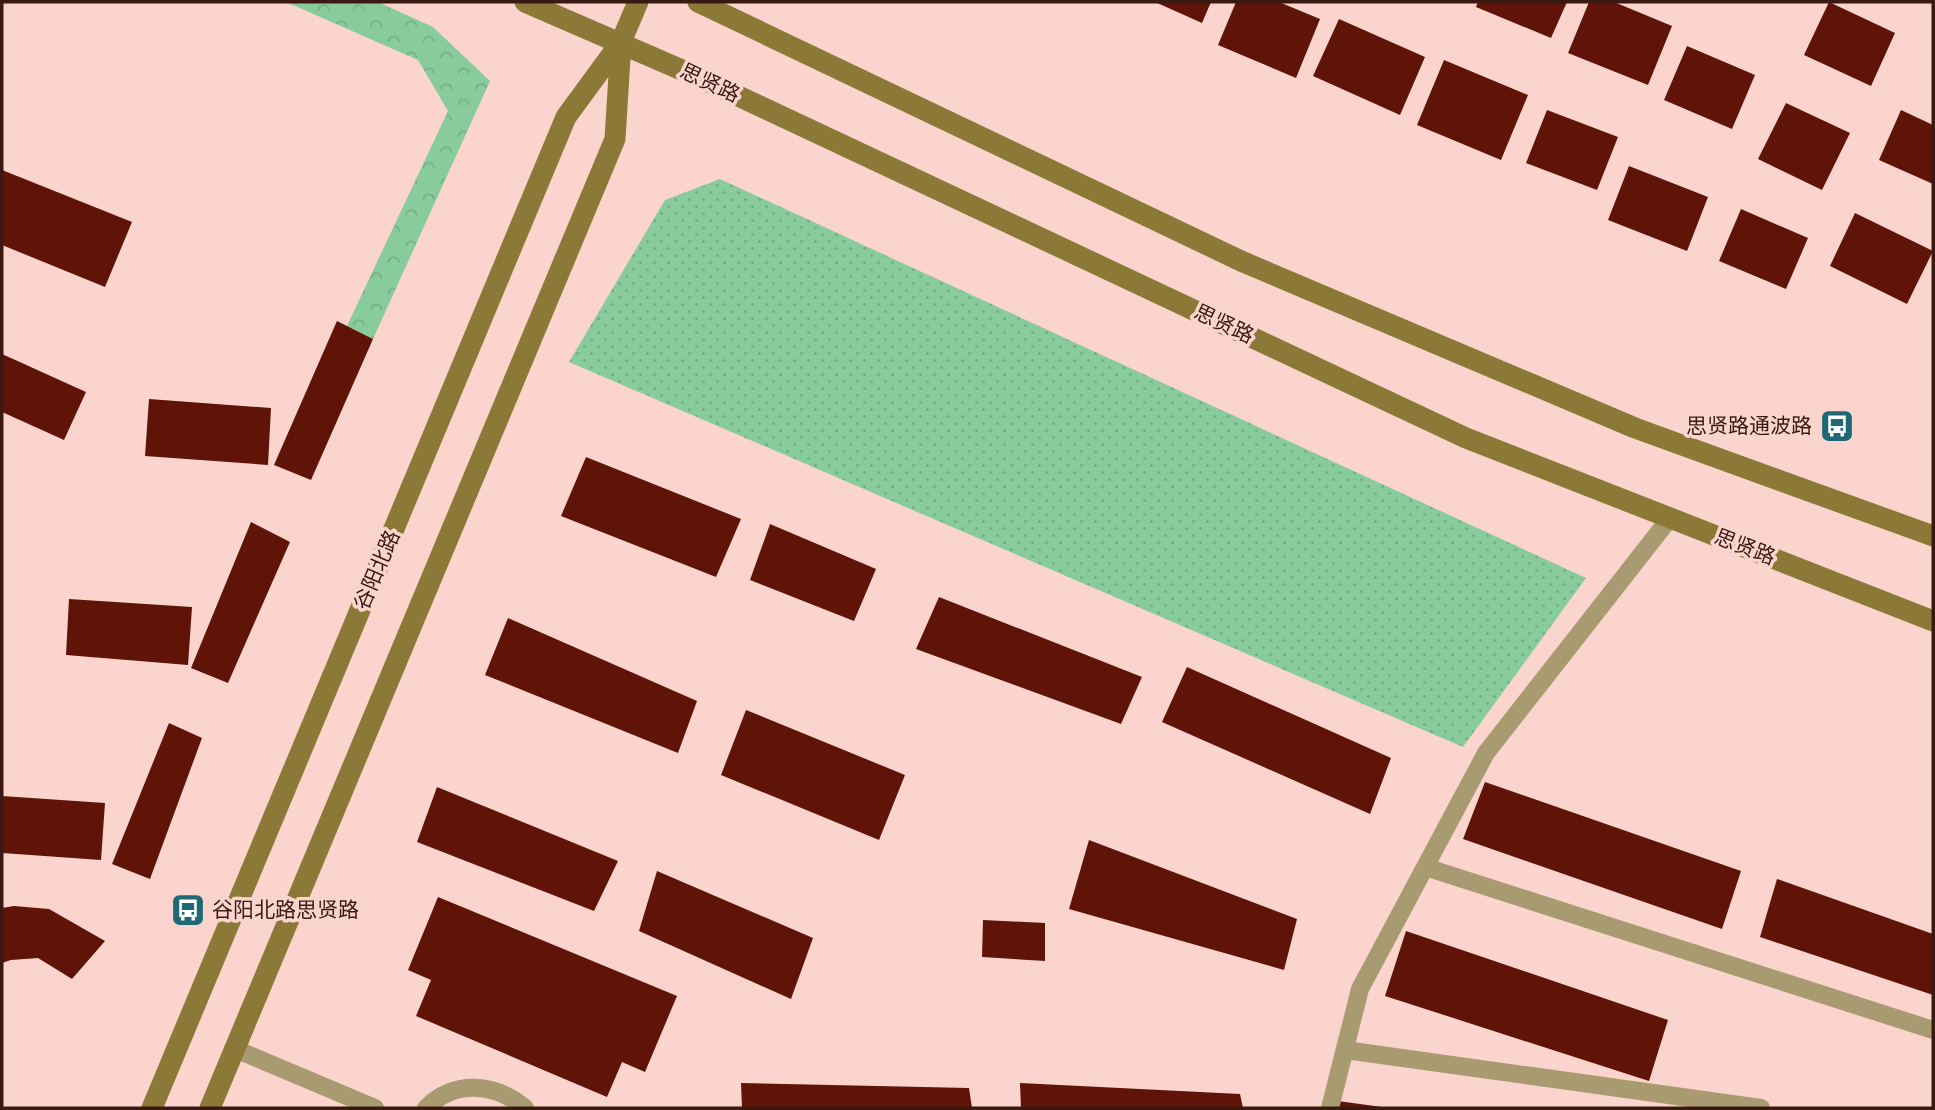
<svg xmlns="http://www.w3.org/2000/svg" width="1935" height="1110" font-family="'Exo 2','Noto Sans SC',sans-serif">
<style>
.grass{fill:url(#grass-dots)}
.forest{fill:url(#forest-crowns)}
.building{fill:#5f1407}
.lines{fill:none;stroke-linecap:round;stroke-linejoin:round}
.lane{stroke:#a89b71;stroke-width:18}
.secondary{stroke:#8d7937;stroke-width:21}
.labels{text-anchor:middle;stroke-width:7;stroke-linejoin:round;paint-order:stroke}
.street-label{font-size:21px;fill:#3b1913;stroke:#fbd5cd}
.poi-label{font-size:21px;fill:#3b1913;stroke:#fbd5cd;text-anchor:end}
</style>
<defs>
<pattern id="grass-dots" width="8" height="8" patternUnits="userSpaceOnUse" patternTransform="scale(1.75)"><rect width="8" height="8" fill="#88cc9b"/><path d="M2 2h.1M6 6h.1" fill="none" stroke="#76af85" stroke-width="1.8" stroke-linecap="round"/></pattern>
<pattern id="forest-crowns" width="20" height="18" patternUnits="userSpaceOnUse" patternTransform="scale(1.75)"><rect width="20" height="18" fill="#88cc9b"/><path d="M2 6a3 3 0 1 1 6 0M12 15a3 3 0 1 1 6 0" fill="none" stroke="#76af85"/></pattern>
</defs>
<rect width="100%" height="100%" fill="#fbd5cd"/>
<path class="grass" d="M 720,179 L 1586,578 L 1463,747 L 569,362 L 665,200 Z"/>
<path class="forest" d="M 286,2 L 378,2 L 433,27 L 490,81 L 373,339 L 347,326 L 448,111 L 418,60 Z"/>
<path class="building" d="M 1155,2 L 1211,2 L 1202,23 Z
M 1236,2 L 1279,2 L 1320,19 L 1296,78 L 1218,45 Z
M 1478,2 L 1567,2 L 1551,38 L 1476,7 Z
M 1589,2 L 1614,2 L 1672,26 L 1648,85 L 1568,53 Z
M 1829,2 L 1895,33 L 1871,86 L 1804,55 Z
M 1339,19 L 1425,57 L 1400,115 L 1313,76 Z
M 1687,46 L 1755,75 L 1732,129 L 1664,100 Z
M 1444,60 L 1528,95 L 1501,160 L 1417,125 Z
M 1786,103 L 1850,133 L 1822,190 L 1758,159 Z
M 1547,110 L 1618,137 L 1597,190 L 1526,163 Z
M 1901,110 L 1933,125 L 1933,184 L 1879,160 Z
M 1629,166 L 1708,197 L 1687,251 L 1608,220 Z
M 2,170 L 132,222 L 105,287 L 2,245 Z
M 1741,209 L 1808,238 L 1786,289 L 1719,261 Z
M 1855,213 L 1933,251 L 1907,304 L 1830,266 Z
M 337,321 L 373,339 L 311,480 L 274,465 Z
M 2,354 L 86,392 L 64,440 L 2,412 Z
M 149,399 L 271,408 L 268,465 L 145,456 Z
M 586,457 L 741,519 L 716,577 L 561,516 Z
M 251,522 L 290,542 L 228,683 L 191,668 Z
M 770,524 L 876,569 L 854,621 L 750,580 Z
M 939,597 L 1142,677 L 1121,724 L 916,649 Z
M 69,599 L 192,607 L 188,665 L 66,655 Z
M 508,618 L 697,701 L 678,753 L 485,675 Z
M 1187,667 L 1391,758 L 1370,814 L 1162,722 Z
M 746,710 L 905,775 L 879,840 L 721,775 Z
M 169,723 L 202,738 L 150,879 L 112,864 Z
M 1485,782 L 1741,871 L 1722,929 L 1463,839 Z
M 437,787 L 618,861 L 594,911 L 417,842 Z
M 2,796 L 105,803 L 101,860 L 2,853 Z
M 1089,840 L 1297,919 L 1284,970 L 1069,909 Z
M 657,871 L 813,938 L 791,999 L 639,931 Z
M 1777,879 L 1933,934 L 1933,995 L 1760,937 Z
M 438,897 L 677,996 L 645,1072 L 622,1062 L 607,1097 L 416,1016 L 431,980 L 408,970 Z
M 14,906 L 49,909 L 105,941 L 72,979 L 38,958 L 11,960 L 2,963 L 2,908 Z
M 983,920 L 1045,923 L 1045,961 L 982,957 Z
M 1406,931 L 1668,1020 L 1649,1081 L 1385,996 Z
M 741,1083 L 969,1088 L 972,1108 L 742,1108 Z
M 1020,1083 L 1240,1094 L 1243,1108 L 1021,1108 Z
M 1338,1101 L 1382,1107 L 1382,1108 L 1337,1108 Z"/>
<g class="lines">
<path class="lane" d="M 1425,867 L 1933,1030
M 235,1049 L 375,1108
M 1345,1050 L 1761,1108
M 426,1108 C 455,1079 495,1083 525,1108
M 1330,1108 L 1360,989 L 1486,753 L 1670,518"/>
<path class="secondary" d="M 525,2 L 698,77 L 1466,438 L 1933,621
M 698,2 L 1241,261 L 1635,428 L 1933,536
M 152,1108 L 566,117 L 621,42 L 638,2
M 210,1108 L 615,139 L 621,42"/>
</g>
<defs>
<g id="bus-square" transform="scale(1.75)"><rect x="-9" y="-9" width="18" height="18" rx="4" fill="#1f6875" stroke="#fbd5cd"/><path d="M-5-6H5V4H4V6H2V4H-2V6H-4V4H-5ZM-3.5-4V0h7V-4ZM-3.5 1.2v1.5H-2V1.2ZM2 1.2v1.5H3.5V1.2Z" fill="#fff"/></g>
</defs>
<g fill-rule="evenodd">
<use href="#bus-square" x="1837" y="426"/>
<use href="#bus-square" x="188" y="910"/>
</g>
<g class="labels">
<g class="street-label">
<text transform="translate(710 83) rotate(25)" y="7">思贤路</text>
<text transform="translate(1224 324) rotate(25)" y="7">思贤路</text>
<text transform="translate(1745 547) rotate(21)" y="7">思贤路</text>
<text transform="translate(377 570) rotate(-67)" y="7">谷阳北路</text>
</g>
<g class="poi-label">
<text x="1812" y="433">思贤路通波路</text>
<text x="212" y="917" text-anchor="start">谷阳北路思贤路</text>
</g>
</g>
<rect width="1935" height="1110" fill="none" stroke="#3b1913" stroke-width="7"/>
</svg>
